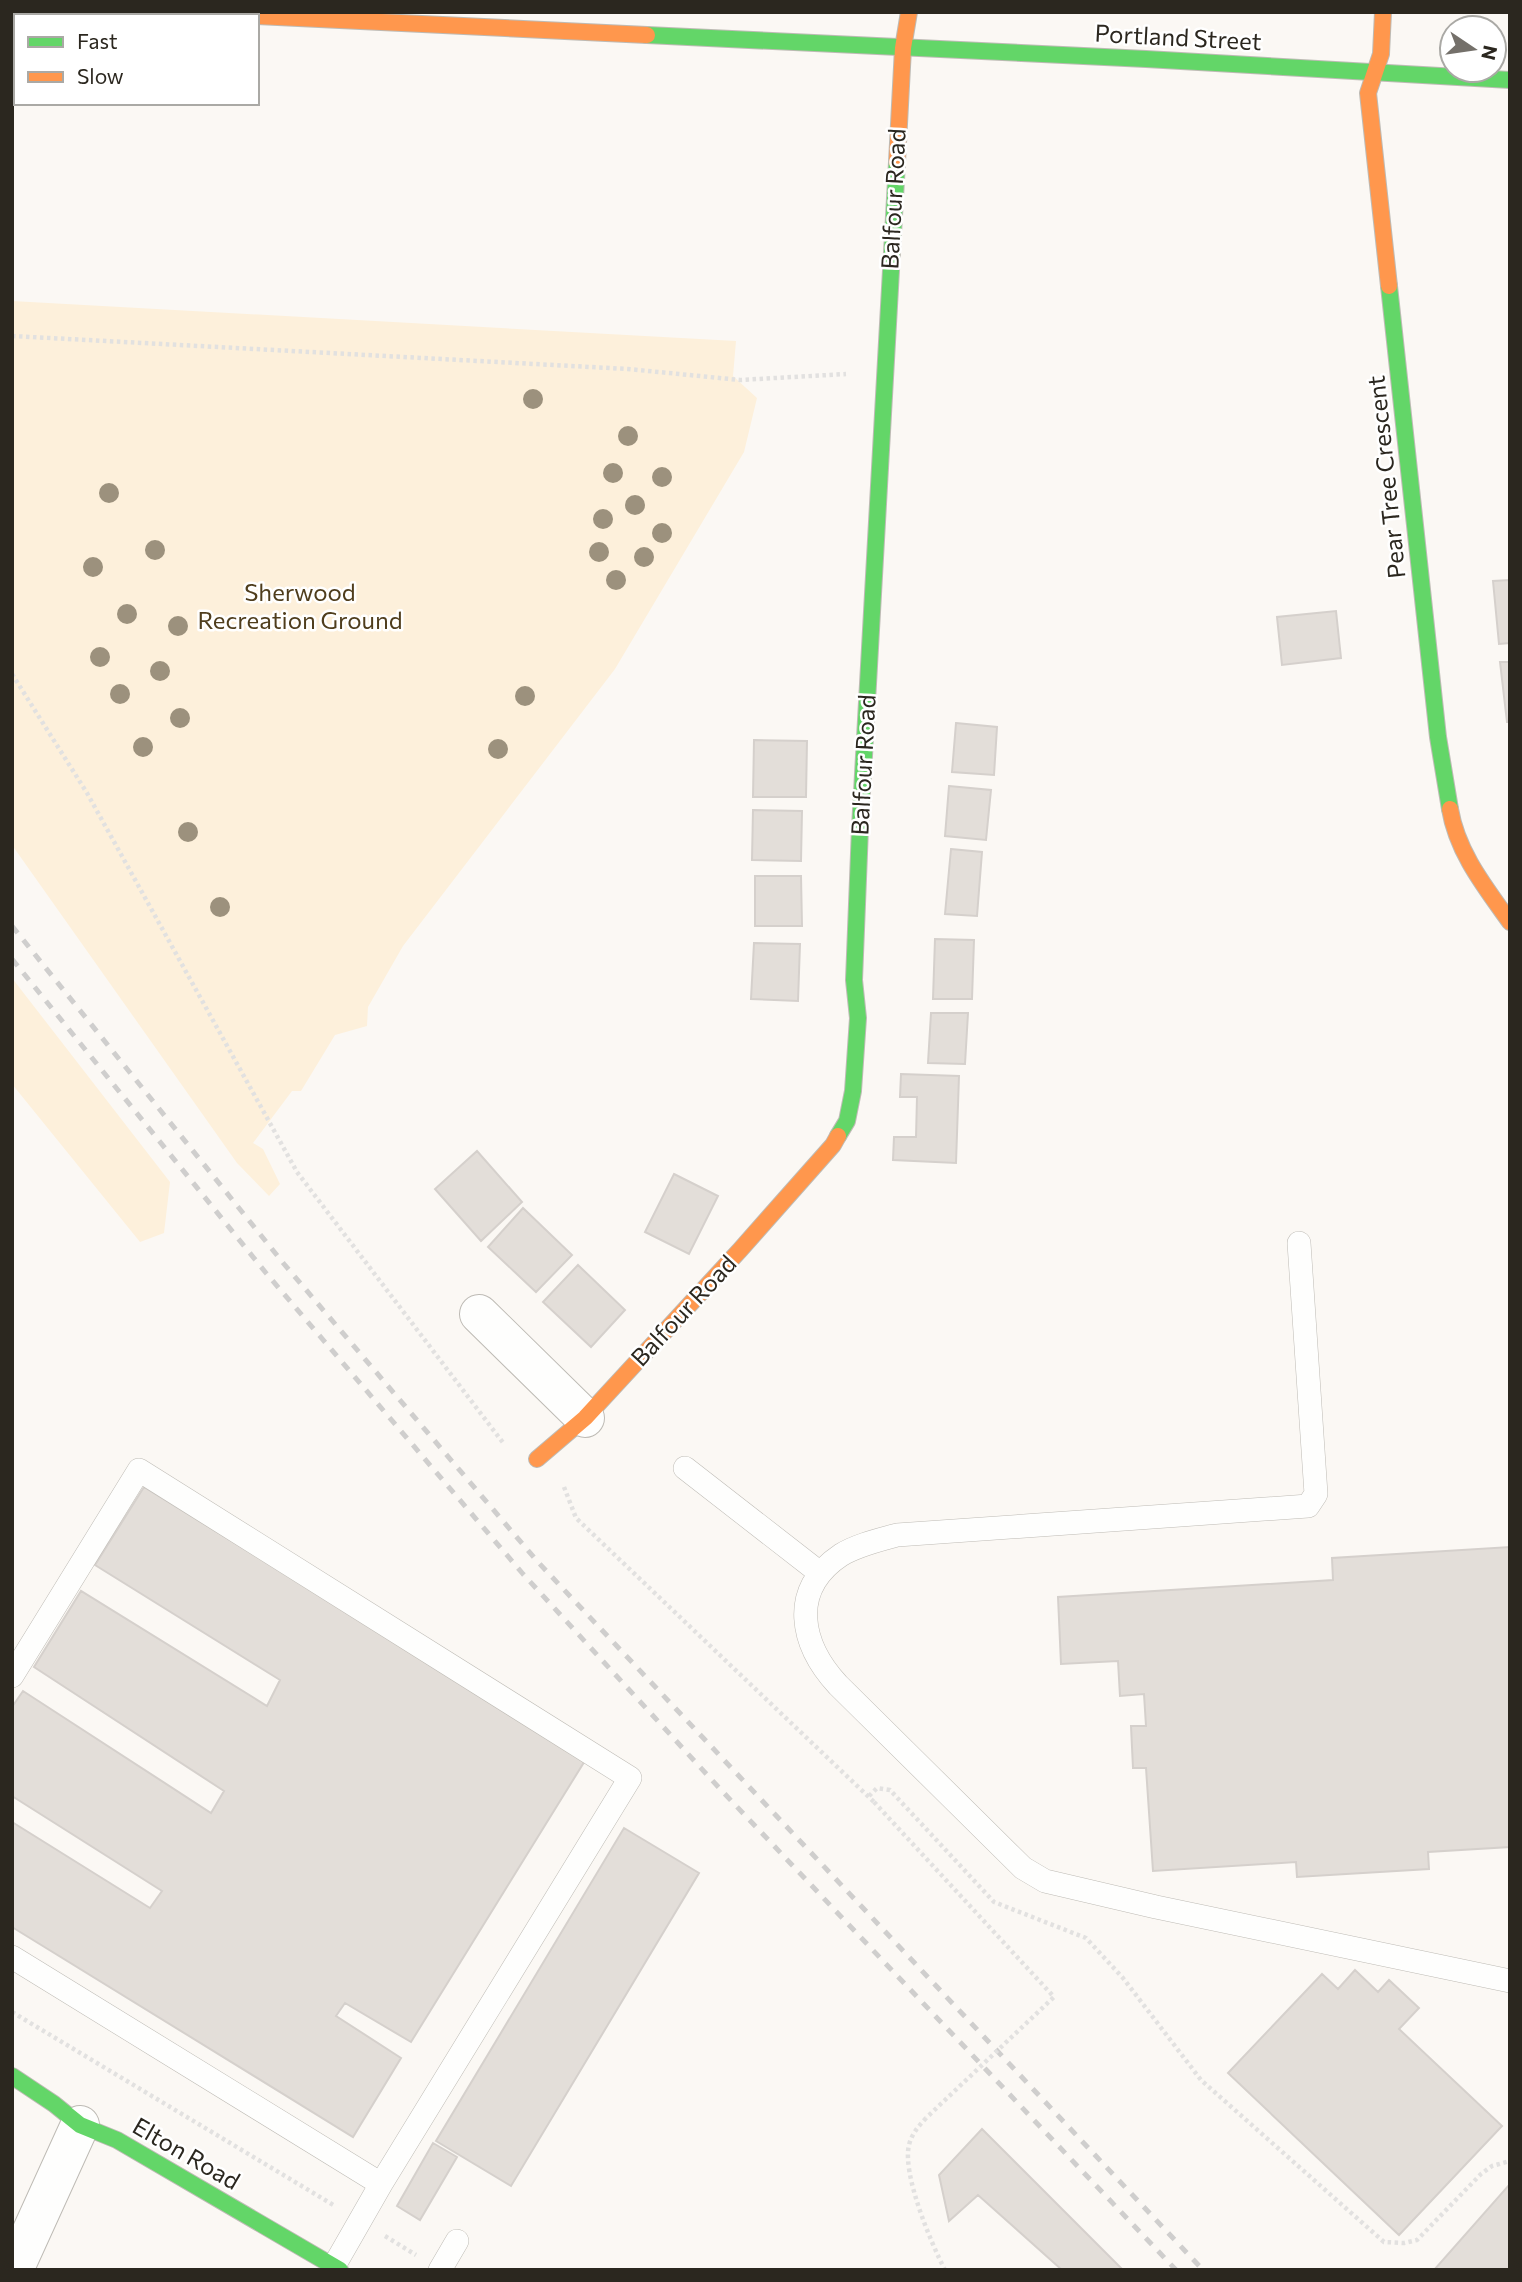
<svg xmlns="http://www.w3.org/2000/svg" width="1522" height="2282" font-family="Commissioner,sans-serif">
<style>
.green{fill:#fdf0db}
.building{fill:#e3ded9;stroke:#d5d0cc;stroke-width:2}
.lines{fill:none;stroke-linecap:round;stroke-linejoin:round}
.lane-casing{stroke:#bebbb5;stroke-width:24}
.street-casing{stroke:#bebbb5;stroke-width:40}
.fast-casing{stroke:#bebbb5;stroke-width:18}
.slow-casing{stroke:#bebbb5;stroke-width:18}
.path{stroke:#e2e1e0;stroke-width:4.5;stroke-dasharray:3.5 3.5;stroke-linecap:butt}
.lane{stroke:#fefefd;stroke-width:23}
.street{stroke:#fefefd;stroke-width:38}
.fast{stroke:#63d668;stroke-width:16}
.slow{stroke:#ff974d;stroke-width:16}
.rail{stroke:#cfcecd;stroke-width:5;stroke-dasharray:9 9;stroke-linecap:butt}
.path-bridge{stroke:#e2e1e0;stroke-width:4.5;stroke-dasharray:3.5 3.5;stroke-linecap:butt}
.tree{fill:#9c917d}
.labels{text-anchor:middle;stroke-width:5;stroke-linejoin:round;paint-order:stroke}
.street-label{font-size:24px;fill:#2b271f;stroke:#fff}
.park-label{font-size:24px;fill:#4f3d1c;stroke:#fff}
</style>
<rect width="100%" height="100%" fill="#fbf8f4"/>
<path class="green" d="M 12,301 L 736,341 L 733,376 L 757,398 L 744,452 L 615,669 L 403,946 L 368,1007 L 367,1026 L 335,1035 L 301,1091 L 292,1091 L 253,1143 L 263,1149 L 280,1184 L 269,1196 L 237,1163 L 12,845 Z
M 12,978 L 170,1182 L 164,1233 L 140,1242 L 12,1084 Z"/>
<path class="building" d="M 1510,580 L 1510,643 L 1499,644 L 1493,581 Z
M 1336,611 L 1341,658 L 1282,665 L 1277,617 Z
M 1500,662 L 1510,662 L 1510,722 L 1507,722 Z
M 956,723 L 997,727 L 994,775 L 952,772 Z
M 754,740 L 807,741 L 806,797 L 753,797 Z
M 949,786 L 991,790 L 986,840 L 945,836 Z
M 753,810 L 802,811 L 801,861 L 752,860 Z
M 951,849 L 982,852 L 977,916 L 945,914 Z
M 755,876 L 801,876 L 802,926 L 755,926 Z
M 935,939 L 974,940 L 972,999 L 933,999 Z
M 754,943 L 800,944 L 798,1001 L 751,999 Z
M 931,1013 L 968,1013 L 965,1064 L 928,1063 Z
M 901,1074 L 959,1076 L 956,1163 L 893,1160 L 894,1137 L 916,1137 L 917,1097 L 900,1097 Z
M 477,1151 L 522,1202 L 481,1241 L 435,1189 Z
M 674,1174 L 718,1196 L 689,1254 L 645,1232 Z
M 523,1208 L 572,1255 L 536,1292 L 488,1247 Z
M 578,1265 L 625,1310 L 591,1347 L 543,1302 Z
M 144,1487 L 586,1759 L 411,2042 L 345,2003 L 336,2016 L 401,2058 L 353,2137 L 12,1927 L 12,1822 L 150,1908 L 162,1891 L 12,1796 L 12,1707 L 23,1691 L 211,1813 L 224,1791 L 34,1667 L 81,1591 L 267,1706 L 280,1680 L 95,1565 Z
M 1510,1547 L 1510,1847 L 1428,1852 L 1429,1869 L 1297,1877 L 1296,1862 L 1153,1871 L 1146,1768 L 1133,1768 L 1131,1726 L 1146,1726 L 1144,1694 L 1120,1696 L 1118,1661 L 1061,1664 L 1058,1597 L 1333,1580 L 1332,1558 Z
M 624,1828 L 699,1873 L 511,2186 L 436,2141 Z
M 1355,1970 L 1378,1992 L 1389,1980 L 1419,2008 L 1399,2029 L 1502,2126 L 1399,2235 L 1228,2073 L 1322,1974 L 1338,1989 Z
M 982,2129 L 1123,2270 L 1062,2270 L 978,2195 L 949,2221 L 939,2175 Z
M 433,2143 L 457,2157 L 420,2220 L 397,2206 Z
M 1509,2185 L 1510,2270 L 1434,2270 Z"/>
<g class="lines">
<g class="lane-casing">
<path id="lane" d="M 1299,1243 L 1316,1494 L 1308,1506 L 897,1535 C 879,1540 857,1545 841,1555 C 788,1590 801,1645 838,1685 L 1023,1868 L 1045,1881 L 1156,1907 L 1510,1981
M 685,1468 L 820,1573
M 12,1676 L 139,1470 L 630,1778 L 381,2184 L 334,2266
M 12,1957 L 381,2184
M 440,2270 L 457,2241"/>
</g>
<g class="street-casing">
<path id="street" d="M 479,1314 L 585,1418
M 14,2270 L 80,2125"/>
</g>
<g class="fast-casing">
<path id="fast" d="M 647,35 L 1146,59 L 1510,80
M 1389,286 L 1438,737 L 1450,809
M 838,1136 L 847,1121 L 853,1091 L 858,1018 L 854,980 L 860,828 L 897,162
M 12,2076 L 54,2104 L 80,2125 L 117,2140 L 340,2270"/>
</g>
<g class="slow-casing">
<path id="slow" d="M 181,12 L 252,16
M 1383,12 L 1381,54 L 1368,93 L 1389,286
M 257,16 L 647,35
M 897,162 L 903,48 L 909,12
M 1450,809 C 1457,852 1485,887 1510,922
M 537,1459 L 585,1418 L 740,1250 L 833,1145 L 838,1136"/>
</g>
<path class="path" d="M 12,336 L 628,369 L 740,380 L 846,374
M 12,674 L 87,793 L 297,1172 L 504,1444
M 564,1487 L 576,1518 L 874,1802
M 869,1796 L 877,1788 L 890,1790 L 994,1902 L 1086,1938 L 1123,1978 L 1201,2080 L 1384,2242 L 1404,2243 L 1417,2240 L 1481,2174 L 1492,2166 L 1510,2161
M 12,2012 L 335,2206
M 926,2118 C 919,2126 912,2133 909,2145 C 902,2174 931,2243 945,2270
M 385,2236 L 416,2255"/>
<use href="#lane" class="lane"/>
<use href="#street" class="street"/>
<use href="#fast" class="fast"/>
<use href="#slow" class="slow"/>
<path class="rail" d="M 12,926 L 284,1264 L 537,1561 L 1203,2270
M 12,959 L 266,1273 L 523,1574 L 722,1791 L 1176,2270"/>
<path class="path-bridge" d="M 874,1802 L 1054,1997 L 926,2118"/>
</g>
<g class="tree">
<circle cx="533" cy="399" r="10"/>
<circle cx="628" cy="436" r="10"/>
<circle cx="613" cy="473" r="10"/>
<circle cx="662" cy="477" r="10"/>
<circle cx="109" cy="493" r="10"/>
<circle cx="635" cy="505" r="10"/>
<circle cx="603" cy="519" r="10"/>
<circle cx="662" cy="533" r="10"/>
<circle cx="155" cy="550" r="10"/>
<circle cx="599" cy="552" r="10"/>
<circle cx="644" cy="557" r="10"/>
<circle cx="93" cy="567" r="10"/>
<circle cx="616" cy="580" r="10"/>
<circle cx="127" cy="614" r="10"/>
<circle cx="178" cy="626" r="10"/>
<circle cx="100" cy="657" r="10"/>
<circle cx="160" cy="671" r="10"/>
<circle cx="120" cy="694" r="10"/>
<circle cx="525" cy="696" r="10"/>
<circle cx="180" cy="718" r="10"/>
<circle cx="143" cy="747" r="10"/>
<circle cx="498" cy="749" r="10"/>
<circle cx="188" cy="832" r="10"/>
<circle cx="220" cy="907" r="10"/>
</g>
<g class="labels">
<g class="street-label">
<text transform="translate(1178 38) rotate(3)" y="8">Portland Street</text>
<text transform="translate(894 199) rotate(-87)" y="8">Balfour Road</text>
<text transform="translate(1387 477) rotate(-96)" y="8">Pear Tree Crescent</text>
<text transform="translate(864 765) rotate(-87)" y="8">Balfour Road</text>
<text transform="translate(684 1311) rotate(-47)" y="8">Balfour Road</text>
<text transform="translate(186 2154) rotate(30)" y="8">Elton Road</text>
</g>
<g class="park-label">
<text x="300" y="601">Sherwood<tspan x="300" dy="28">Recreation Ground</tspan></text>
</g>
</g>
<rect width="1522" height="2282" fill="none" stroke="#2b271f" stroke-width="28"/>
<rect x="14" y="14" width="245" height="91" fill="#ffffff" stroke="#aaa9a5" stroke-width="2"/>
<rect x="28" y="37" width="35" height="10" fill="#63d668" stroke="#aaa9a5" stroke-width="2"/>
<text x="77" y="49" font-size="21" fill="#2b271f">Fast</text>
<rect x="28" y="72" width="35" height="10" fill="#ff974d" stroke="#aaa9a5" stroke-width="2"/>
<text x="77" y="84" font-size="21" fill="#2b271f">Slow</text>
<g transform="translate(1473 49) rotate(103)"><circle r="33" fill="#ffffff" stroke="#aaa9a5" stroke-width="2"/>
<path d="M0-5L12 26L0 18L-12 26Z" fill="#74706a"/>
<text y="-10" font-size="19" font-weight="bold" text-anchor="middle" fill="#2b271f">N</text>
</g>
</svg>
